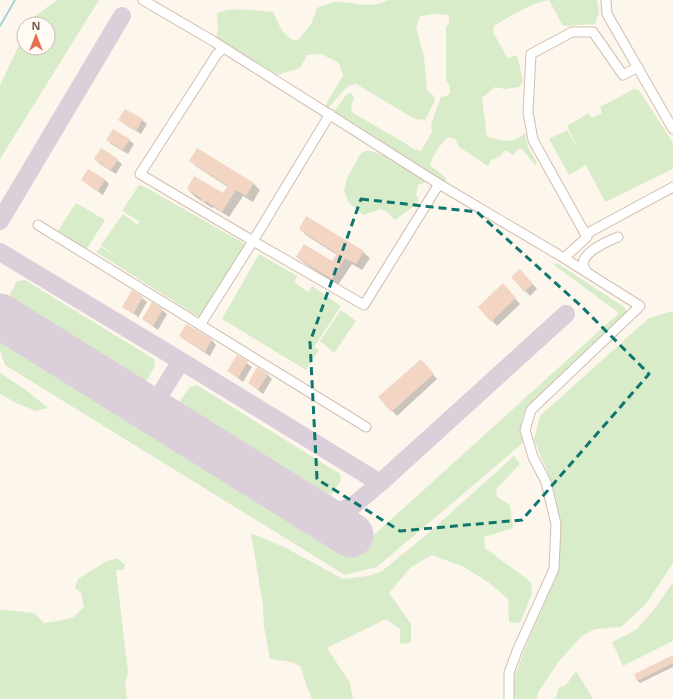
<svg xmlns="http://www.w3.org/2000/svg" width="673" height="699" font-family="'Noto Sans',sans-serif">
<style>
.green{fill:#d8ecc9}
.shadow{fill:#0003}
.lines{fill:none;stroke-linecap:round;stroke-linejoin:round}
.stream{stroke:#a5d3da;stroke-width:2}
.taxiway{stroke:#dbcfda;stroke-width:18}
.runway{stroke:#dbcfda;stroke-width:45}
.building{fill:#f3d5c3}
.minor-casing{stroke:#d1beb0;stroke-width:11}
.minor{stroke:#fff;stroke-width:9}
.marked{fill:none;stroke:#0f766e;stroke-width:3;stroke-dasharray:8 5;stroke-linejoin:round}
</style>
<rect width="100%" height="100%" fill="#fdf6ec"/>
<path class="green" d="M 57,0 L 99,0 L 0,159 L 0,85 L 24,35 L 24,48 L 48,48 L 48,24 L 29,24 L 31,19 Z
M 388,0 L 597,0 L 599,12 L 595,24 L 563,26 L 549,0 C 529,4 512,15 494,26 L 493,32 L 508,59 L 515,55 L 518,58 L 523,81 L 520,87 L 505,89 L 495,87 L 482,98 L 487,137 C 503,140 511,145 525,133 L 528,147 L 537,163 L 535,165 L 523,150 L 519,148 L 513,155 L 505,150 L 500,156 L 491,160 L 488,166 L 459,147 L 455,139 L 448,137 C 440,145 433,154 430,165 L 446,178 L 446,182 L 337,116 L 334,112 L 346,95 L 351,93 L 354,98 L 351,107 L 353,113 L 405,143 L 413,149 L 421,151 L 432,132 L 431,124 L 441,97 L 447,96 L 450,93 L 450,87 L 446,80 L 446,27 L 449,23 L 449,15 L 435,14 L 420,16 L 416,28 L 424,56 L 427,90 L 433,95 L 435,100 L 425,120 L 415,119 L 356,84 L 348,86 L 328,108 L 325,106 L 343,75 L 339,63 L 321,54 L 307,55 L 300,68 L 277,75 L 216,40 L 218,28 L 217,14 C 227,6 260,11 273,12 C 279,24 283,38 297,41 L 311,24 L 317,8 C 322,6 329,3 335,2 C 353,1 371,10 388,0 Z
M 634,89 L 639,90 L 673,143 L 673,169 L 605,202 L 586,165 L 569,175 L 549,139 L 567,130 L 579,150 L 567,126 L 589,113 L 591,118 L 602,113 L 600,107 Z
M 368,150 L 402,162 L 429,181 L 418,185 L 416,195 L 419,201 C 412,210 404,212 395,220 L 386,211 L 379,209 C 372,213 370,212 364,215 L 349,203 L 344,191 L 347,178 L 361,153 Z
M 139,185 L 145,187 L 245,244 L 199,317 L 96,252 L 101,247 L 115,256 L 101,245 L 123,214 L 138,225 L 140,222 L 122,211 Z
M 76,203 L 105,220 L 86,250 L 57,232 Z
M 259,254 L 297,276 L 294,282 L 308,292 L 312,286 L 341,306 L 314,347 L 319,350 L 306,370 L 222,319 Z
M 557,263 L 624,307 L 628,313 L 526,409 C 519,422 522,429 524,442 L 377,567 L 345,575 L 5,365 L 0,351 L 0,334 L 355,552 L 619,313 L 554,265 Z
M 25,280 L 154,359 L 155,366 L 145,383 L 138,384 L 10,304 L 8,298 L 17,281 Z
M 341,310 L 356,321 L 334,353 L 320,341 Z
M 673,311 L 673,563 L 646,604 L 621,627 L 595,629 L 582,636 L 559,661 L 538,693 L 537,699 L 516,699 L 513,689 L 515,675 L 526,646 L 556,578 L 558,511 L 552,483 L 534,440 L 540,416 L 649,318 Z
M 0,373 L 26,390 L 48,408 L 36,411 L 16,403 L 0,394 Z
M 197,385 L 340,474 L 341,480 L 330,497 L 323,497 L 181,409 L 179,403 L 190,387 Z
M 514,456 L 520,464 L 496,489 L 497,497 L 510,505 L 513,528 L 484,537 L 485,548 L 531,582 L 532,593 L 520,623 L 509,622 L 508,599 L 488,582 L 464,567 L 432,555 L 411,567 L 389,593 L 411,624 L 411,643 L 400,644 L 400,629 L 386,619 L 327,648 L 350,683 L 353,699 L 312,699 L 305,682 L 301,667 L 292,662 L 270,659 L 264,627 L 263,605 L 251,533 L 288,549 L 343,579 L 368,576 L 382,571 L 425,536 Z
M 117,558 L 125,565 L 123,570 L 116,570 L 128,673 L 125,683 L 127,699 L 0,699 L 0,610 L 7,610 L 34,613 L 44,623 L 58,621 L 74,617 L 84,607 L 81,593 L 75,588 L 78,579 L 105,562 Z
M 673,582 L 673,641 L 623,666 L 612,642 L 636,630 L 656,607 Z
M 576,671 L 593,699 L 555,699 L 559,688 L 566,685 Z"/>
<path class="shadow" d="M 119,120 L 142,120 L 147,124 L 141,134 L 124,124 Z
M 107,139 L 129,140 L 134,144 L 128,154 L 111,144 Z
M 197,149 L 254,184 L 260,190 L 253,202 L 243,196 L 229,217 L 213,207 L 212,208 L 194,196 L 188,189 L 223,195 L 228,187 L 197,167 L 191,161 Z
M 95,159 L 117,160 L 122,164 L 116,174 L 100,164 Z
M 88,170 L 105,180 L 109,184 L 103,195 L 87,184 L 82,180 Z
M 300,229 L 363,252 L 370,258 L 362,270 L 352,264 L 338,285 L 304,263 L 297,257 L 333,263 L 337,255 L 306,235 Z
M 520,270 L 537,289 L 530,296 L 512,277 Z
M 507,289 L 520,304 L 497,326 L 479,307 Z
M 142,298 L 147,302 L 138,318 L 137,316 L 127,309 L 127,310 L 123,307 Z
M 162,310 L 167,314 L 158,330 L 143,319 Z
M 187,325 L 212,340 L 216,345 L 210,356 L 185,340 L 180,336 Z
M 237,356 L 252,367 L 243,382 L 229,371 Z
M 425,365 L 437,379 L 397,416 L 379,397 Z
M 267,374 L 272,379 L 263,394 L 249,383 Z
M 673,657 L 673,667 L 640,683 L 637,680 Z"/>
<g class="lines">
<path class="stream" d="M 0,26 L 15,0"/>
<path class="taxiway" d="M 0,221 L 122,16
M 0,252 L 181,361 L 380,483
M 151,409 L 181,361
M 323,518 L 354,505 L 380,483 L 566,314"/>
<path class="runway" d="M 0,316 L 351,535"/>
</g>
<path class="building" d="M 125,109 L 143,119 L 136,131 L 118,120 Z
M 113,129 L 130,139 L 123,150 L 106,140 Z
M 101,148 L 118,159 L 111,170 L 94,159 Z
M 197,148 L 254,183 L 246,196 L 236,190 L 222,212 L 206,201 L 205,203 L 201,200 L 202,199 L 187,189 L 194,176 L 223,193 L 228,186 L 189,161 Z
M 88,169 L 105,179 L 98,191 L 81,180 Z
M 306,216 L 364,251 L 356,264 L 345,258 L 332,279 L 296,257 L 304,244 L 332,261 L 337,254 L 299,229 Z
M 520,269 L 533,284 L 524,292 L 511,277 Z
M 503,283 L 516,298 L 491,322 L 478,307 Z
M 132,290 L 143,297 L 133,314 L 122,307 Z
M 152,302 L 163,309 L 153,326 L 142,319 Z
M 186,324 L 212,339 L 205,352 L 179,336 Z
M 237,355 L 248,361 L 238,378 L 227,371 Z
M 421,359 L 434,374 L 391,412 L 378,397 Z
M 257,367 L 268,374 L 258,390 L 248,383 Z
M 673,655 L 673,663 L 637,681 L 634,674 Z"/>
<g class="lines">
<g class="minor-casing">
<path id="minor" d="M 143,0 L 213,41 L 439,184 L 564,258
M 606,0 L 607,14 L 673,129
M 224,48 L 217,54 L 140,174 L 253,241 L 364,305 L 439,184
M 38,225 L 366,427
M 586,234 L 673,187
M 587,272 C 572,256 606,242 618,237
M 200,325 L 253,241 L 330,114
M 509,699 L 509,673 L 517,651 L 554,569 L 556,524 L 546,482 L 533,457 L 525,430 L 531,410 L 640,306 L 564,258 L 587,237 L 533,140 L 528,112 L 531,54 L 572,32 L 593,32 L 623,75 L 638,67"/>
</g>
<use href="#minor" class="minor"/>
</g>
<path class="marked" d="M 361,199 L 477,212 L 581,306 L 649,374 L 522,520 L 400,531 L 317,479 L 310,342 Z"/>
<g transform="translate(36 36)"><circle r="19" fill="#fffaf3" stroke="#cabbb1"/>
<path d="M0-3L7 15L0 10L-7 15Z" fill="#e76f51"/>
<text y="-6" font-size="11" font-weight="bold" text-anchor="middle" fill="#7a5c4d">N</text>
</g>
</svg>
